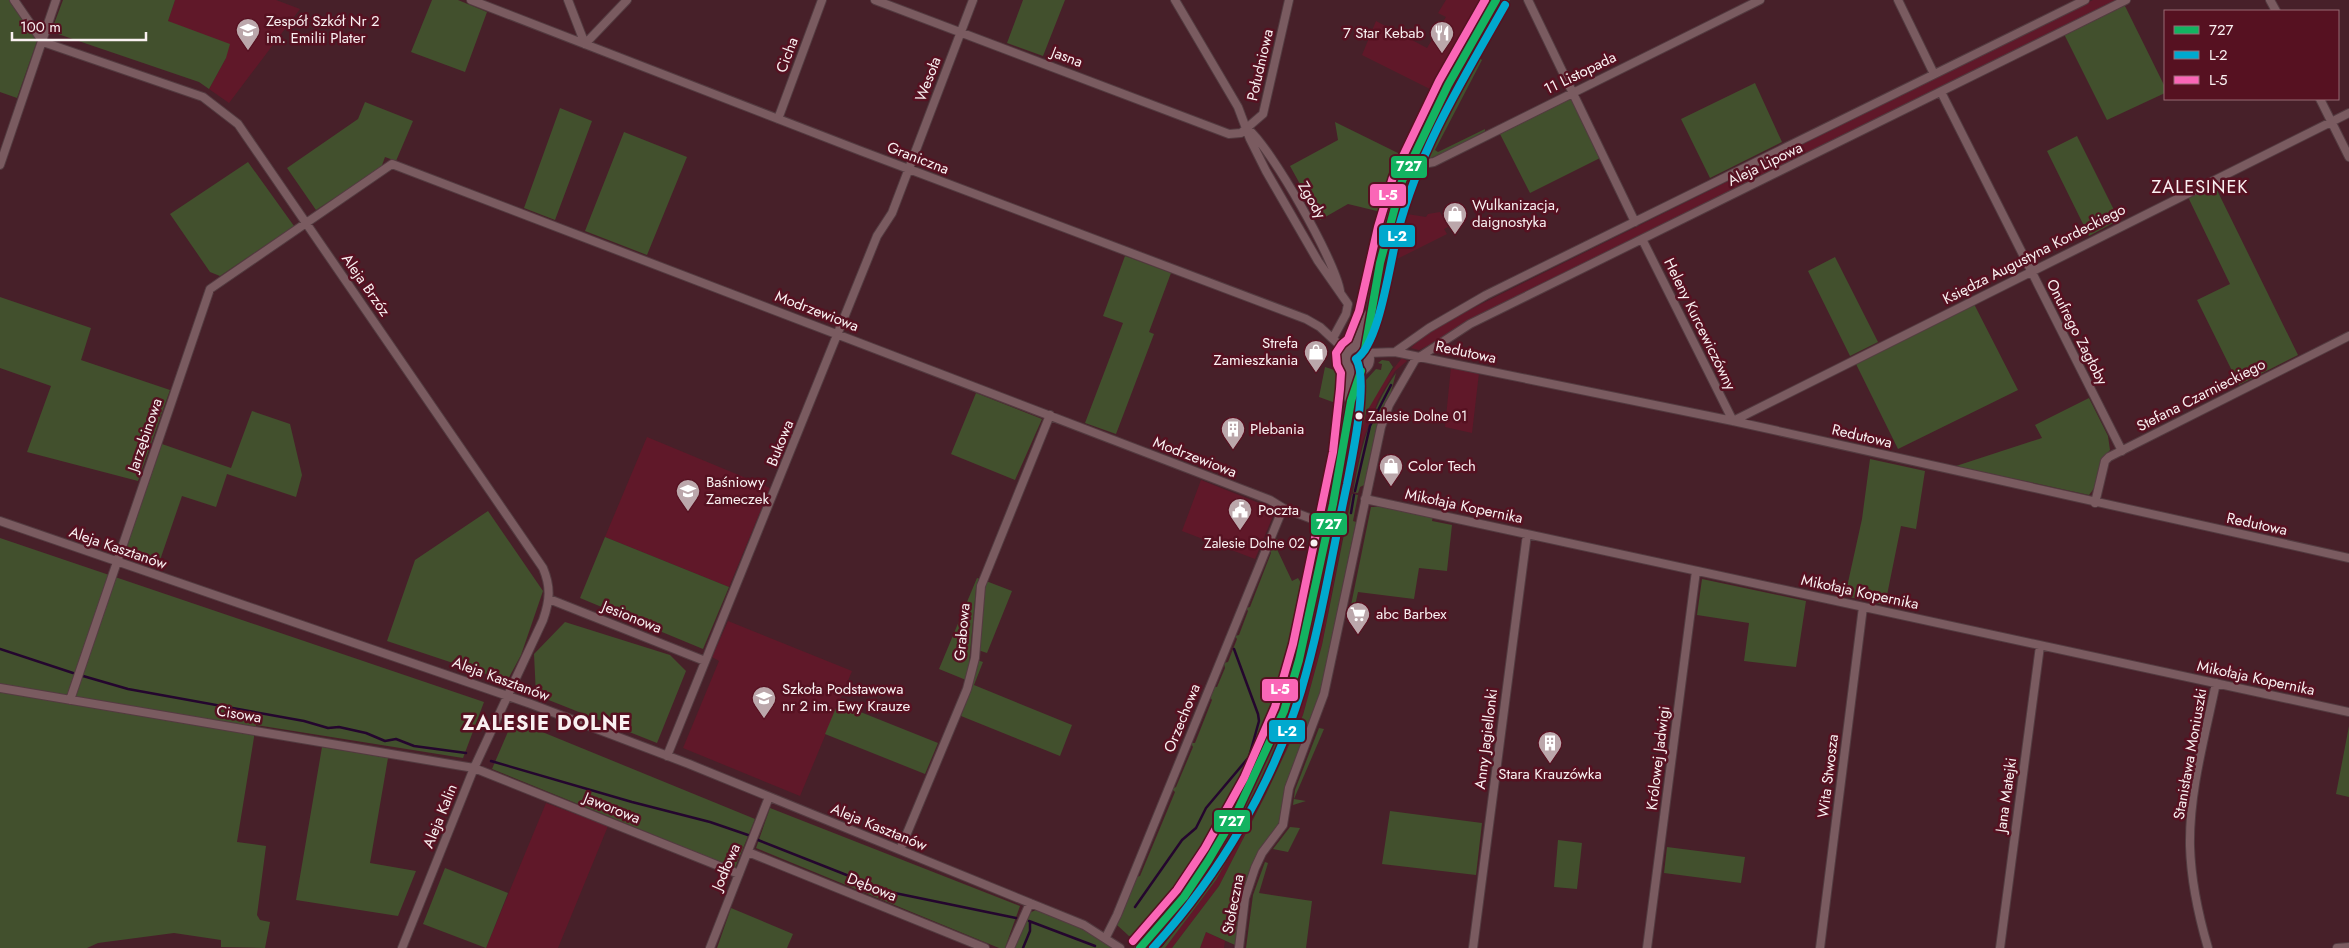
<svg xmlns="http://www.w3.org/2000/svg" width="2349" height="948" font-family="Jost,sans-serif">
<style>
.built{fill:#601829}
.green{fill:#42502d}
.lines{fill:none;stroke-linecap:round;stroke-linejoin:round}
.stream{stroke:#24062e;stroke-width:2.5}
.street-casing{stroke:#533b40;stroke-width:10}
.secondary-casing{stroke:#533b40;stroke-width:12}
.street{stroke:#7a5b60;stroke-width:8}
.secondary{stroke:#7a5b60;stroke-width:10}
.bus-1-casing{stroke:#561121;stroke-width:11}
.bus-2-casing{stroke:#561121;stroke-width:11}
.bus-3-casing{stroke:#561121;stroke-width:11}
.bus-1{stroke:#13b361;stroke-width:8}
.bus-2{stroke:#00a9ce;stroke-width:8}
.bus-3{stroke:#fa66b7;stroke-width:8}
.bus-dot{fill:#f9f0f1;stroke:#561121;stroke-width:2}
.labels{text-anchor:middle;stroke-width:5;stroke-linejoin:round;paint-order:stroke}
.bus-label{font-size:14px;fill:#f9f0f1;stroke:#561121;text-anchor:start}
.poi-label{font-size:15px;fill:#f9f0f1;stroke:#561121;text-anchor:start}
.street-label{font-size:15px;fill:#f9f0f1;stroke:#561121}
.quarter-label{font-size:18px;letter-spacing:1px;fill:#f9f0f1;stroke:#561121}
.district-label{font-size:20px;font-weight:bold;letter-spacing:1px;fill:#f9f0f1;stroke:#561121}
.line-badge{stroke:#561121;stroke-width:2}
.badge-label{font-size:14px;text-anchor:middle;font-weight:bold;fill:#fff}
</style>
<rect width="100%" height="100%" fill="#472029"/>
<path class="built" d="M 175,0 L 276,0 L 300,9 L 229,103 L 209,89 L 226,58 L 168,21 Z
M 1446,0 L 1484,0 L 1434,91 L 1362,55 L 1376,21 L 1427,48 L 1446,17 L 1438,13 Z
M 2093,0 L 2118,0 L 1419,350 L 1411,348 L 1429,330 Z
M 1440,212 L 1448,227 L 1444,229 L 1447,234 L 1393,261 L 1401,228 L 1403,228 L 1407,214 L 1426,217 L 1428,214 Z
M 1402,358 L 1407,361 L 1395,371 L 1378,400 L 1363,440 L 1351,492 L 1322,645 L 1303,715 L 1266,794 L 1219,886 L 1172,948 L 1165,948 L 1216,880 L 1240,838 L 1301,708 L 1313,664 L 1360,432 L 1366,413 L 1380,386 Z
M 1451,367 L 1479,373 L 1472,433 L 1445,427 Z
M 647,437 L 770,488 L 729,587 L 605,537 Z
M 1201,480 L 1269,507 L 1273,516 L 1255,559 L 1182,531 Z
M 728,621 L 852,671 L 800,796 L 683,748 L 719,661 L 712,657 Z
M 546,803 L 608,826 L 558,948 L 486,948 Z
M 1206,932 L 1225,941 L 1224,948 L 1200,948 Z"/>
<path class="green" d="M 0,0 L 9,0 L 37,41 L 17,98 L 0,92 Z
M 63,0 L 175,0 L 168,21 L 230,44 L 226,58 L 209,89 L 199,82 L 58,34 L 54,24 Z
M 432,0 L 458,0 L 487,12 L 465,72 L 411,52 Z
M 1023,0 L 1065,0 L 1043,56 L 1007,43 Z
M 1504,0 L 1510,0 L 1478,57 L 1482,60 L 1435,150 L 1438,152 L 1485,129 L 1485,131 L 1452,149 L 1426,160 L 1426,153 Z
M 2124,4 L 2165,87 L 2165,93 L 2107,120 L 2064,34 Z
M 1496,8 L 1494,16 L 1424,151 L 1422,150 Z
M 1755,83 L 1782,142 L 1710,178 L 1681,119 Z
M 1572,98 L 1602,157 L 1530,193 L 1500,134 Z
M 365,102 L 413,121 L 396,161 L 385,157 L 381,168 L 316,210 L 287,168 L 358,119 Z
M 560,108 L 592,121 L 555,220 L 524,208 Z
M 1335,122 L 1402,155 L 1415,131 L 1394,171 L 1389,188 L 1386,187 L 1384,193 L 1387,194 L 1381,212 L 1348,204 L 1320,220 L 1290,166 L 1338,140 Z
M 624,132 L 687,157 L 647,255 L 585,231 Z
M 2077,136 L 2119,220 L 2089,236 L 2047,151 Z
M 248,162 L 294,226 L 220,276 L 210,272 L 170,214 Z
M 2214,184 L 2298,355 L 2239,385 L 2197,300 L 2230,284 L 2188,197 Z
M 1125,256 L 1171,273 L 1149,332 L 1154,334 L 1116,434 L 1085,423 L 1123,323 L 1103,316 Z
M 1835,257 L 1878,342 L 1850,356 L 1808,271 Z
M 1371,270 L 1374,271 L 1359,328 L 1355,324 Z
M 0,297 L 91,328 L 81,360 L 170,390 L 138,481 L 27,452 L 51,386 L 0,368 Z
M 1974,304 L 2018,390 L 1898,449 L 1856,364 Z
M 1382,360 L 1389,361 L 1393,367 L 1366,413 L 1347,491 L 1343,490 L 1359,420 L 1363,420 L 1361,400 L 1366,380 L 1376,369 L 1381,370 L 1382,364 L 1378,363 Z
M 1325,367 L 1341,372 L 1341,405 L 1319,397 Z
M 1396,373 L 1390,396 L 1377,425 L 1364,485 L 1360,487 L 1358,493 L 1353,492 C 1361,448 1370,410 1396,373 Z
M 976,393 L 1042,419 L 1015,480 L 951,454 Z
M 2089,398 L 2108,436 L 2110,450 C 2098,464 2101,482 2089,495 L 1956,466 L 2042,438 L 2035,425 Z
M 252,411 L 290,424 L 302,475 L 296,497 L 227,474 L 216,507 L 182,496 L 159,563 L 125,550 L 162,444 L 231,468 Z
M 1870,459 L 1925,471 L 1916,529 L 1901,526 L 1885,605 L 1845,596 L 1862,519 Z
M 1343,492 L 1346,493 L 1313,664 L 1301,708 L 1240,838 L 1216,880 L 1165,948 L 1154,948 L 1153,944 L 1179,916 L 1215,866 L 1277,738 L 1306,658 L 1338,508 L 1341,508 Z
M 1352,494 L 1358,495 L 1353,521 L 1356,522 L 1320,694 L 1286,784 L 1279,825 L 1260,850 L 1251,867 L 1243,894 L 1235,945 L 1206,932 L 1200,948 L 1172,948 L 1219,886 L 1266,794 L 1303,715 L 1322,645 Z
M 1378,505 L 1433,515 L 1432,521 L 1452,525 L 1447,571 L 1419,568 L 1414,599 L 1358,592 L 1353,615 L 1349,615 L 1371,507 L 1377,507 Z
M 488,511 L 543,591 L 521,655 L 507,681 L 387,641 L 415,560 Z
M 605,537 L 729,587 L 703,649 L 580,598 Z
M 0,538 L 484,702 L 463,758 L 256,725 L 237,842 L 266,846 L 257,915 L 260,920 L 270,922 L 265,948 L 221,947 L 221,940 L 174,933 L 98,943 L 87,948 L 0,948 Z
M 1275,538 L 1281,542 L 1275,545 L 1292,581 L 1298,578 L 1301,583 L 1307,579 C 1302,604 1300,633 1294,660 C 1285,697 1269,732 1253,766 C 1222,831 1192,881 1143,935 L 1141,934 L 1129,936 L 1117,925 L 1136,877 L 1140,876 L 1175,792 L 1172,789 L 1176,787 L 1193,747 L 1191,743 L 1195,743 L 1212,700 L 1210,697 L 1214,687 L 1217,687 L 1225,668 L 1224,663 L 1228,662 L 1237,639 L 1235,636 L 1239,635 L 1248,611 L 1246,608 L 1250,607 L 1271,553 L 1270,549 Z
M 977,578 L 980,579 L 976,589 L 969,664 L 966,680 L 939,669 Z
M 1702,579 L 1806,601 L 1796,667 L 1744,661 L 1749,623 L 1697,615 Z
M 986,581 L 1012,591 L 987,653 L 978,650 L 982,596 Z
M 565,622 L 670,655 L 686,671 L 657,743 L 536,695 L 534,654 Z
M 977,660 L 983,662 L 974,685 L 1072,725 L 1060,756 L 961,716 L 973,685 L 971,684 Z
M 838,703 L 938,743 L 925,774 L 825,734 Z
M 513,720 L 755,819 L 735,868 L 492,769 Z
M 2349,726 L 2349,797 L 2336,794 Z
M 1319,728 L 1324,729 L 1294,799 L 1306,801 L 1293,805 L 1295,790 Z
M 322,747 L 388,758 L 370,863 L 416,871 L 398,916 L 296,900 Z
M 770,808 L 1020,906 L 1005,948 L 999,948 L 756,848 Z
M 1390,811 L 1482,823 L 1476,875 L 1382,864 Z
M 1290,827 L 1300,828 L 1288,852 L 1273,849 Z
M 1558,840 L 1582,843 L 1577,889 L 1554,887 Z
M 1667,847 L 1745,857 L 1741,883 L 1664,873 Z
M 1265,862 L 1268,863 L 1259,893 L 1312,901 L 1306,948 L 1246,948 L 1253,895 Z
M 445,868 L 508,893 L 486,948 L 423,924 Z
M 731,908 L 793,934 L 787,948 L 717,948 Z
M 1036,910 L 1086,930 L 1113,948 L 1014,948 L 1029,913 Z"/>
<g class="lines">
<path class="stream" d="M 1355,491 L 1370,426 L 1391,385
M 1351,513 L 1354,495
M 0,649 L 73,673
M 83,676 L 128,689 L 304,721 L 328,728 L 339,727 L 366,733 L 385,741 L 396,739 L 414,746 L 466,753
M 491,761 L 632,802 L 710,822 L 748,835
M 758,840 L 877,887
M 885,891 L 1016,918
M 1135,907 L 1182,840 L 1196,828 L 1206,808 L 1249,757 L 1259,721 L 1258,714 L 1234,649
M 1029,921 L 1095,946
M 1161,946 L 1211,882 L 1245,819 L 1291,717 L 1318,627 L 1341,510
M 1023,948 L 1030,931 L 1030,922"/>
<g class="street-casing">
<path id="street" d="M 14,0 L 43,42 L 203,97 L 238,124 L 543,568 C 551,587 550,600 543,620 L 474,768 L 402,948
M 471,0 L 861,151 L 1306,319 L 1320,327 L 1347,352
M 568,0 L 585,44 L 627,0
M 875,0 L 1229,134 L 1241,133 L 1263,114 L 1289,0
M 1175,0 L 1238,107 L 1250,139 L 1266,171 L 1318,261 L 1348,304 L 1346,314 L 1333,338
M 1528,0 L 1635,222
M 1898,0 L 1934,74
M 2270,0 L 2276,11
M 1941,92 L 2122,451
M 2320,99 L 2349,157
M 778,119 L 822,0
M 1248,129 C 1271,148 1335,260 1340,291
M 1412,160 L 1423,164 L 1434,162 L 1760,0
M 0,165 L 56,0
M 1642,239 L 1733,421 L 2349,113
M 1395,352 L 1429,328 L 1486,295 L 2085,0
M 1368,353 L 1395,352 L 1733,421 L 2349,558
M 1365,499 L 2349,712
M 2095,503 L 2105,461 L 2109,457 L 2349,336
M 0,521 L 531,704 L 689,764 L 1084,925 L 1120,948
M 549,599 L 705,661
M 0,688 L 474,768 L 739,874
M 70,700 L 210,289 L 392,164 L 1270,500 L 1283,508 L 1328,525
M 667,756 L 877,236 L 892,213 L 973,0
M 900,850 L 967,689 L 975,658 L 981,586 L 1050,415
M 748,852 L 985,948
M 1106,937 L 1117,915 L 1283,508
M 710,948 L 769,797
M 1010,948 L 1030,903
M 1239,948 L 1245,898 L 1255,868 L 1262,853 L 1283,825 L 1289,788 L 1324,694 L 1381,427 L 1389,405 L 1415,360 L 1470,324 L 2126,0
M 1473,948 L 1527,534
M 1647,948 L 1696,571
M 1820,948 L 1863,607
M 2000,948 L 2040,646
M 2208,948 C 2198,914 2191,881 2190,846 C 2189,792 2205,736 2216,683
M 2337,948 L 2349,947"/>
</g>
<g class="secondary-casing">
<path id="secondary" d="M1345 359a12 12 0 1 1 24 0a12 12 0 1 1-24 0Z
M 1356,347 L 1369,315
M 1365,349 L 1380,263 L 1395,202 L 1402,181 L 1448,85 L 1496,0
M 1349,398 L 1351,369
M 1140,948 L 1184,897 L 1208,861 L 1237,812 L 1284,711 L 1299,660 L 1333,504 L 1351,401 L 1354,395 L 1361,371"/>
</g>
<use href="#street" class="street"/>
<use href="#secondary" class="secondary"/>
<g class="bus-1-casing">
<path id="bus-1" d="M 1365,349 L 1380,263 L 1402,181 L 1448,85 L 1496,0
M 1140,948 L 1184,897 L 1208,861 L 1237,812 L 1284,711 L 1299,660 L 1333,504 L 1351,401 L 1361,371"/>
</g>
<g class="bus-2-casing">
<path id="bus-2" d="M 1153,948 C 1219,875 1272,786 1301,691 C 1321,624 1332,553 1347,484 C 1352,458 1369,380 1356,359 C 1380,344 1390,260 1398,231 C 1419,150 1464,77 1505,5"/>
</g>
<g class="bus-3-casing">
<path id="bus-3" d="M 1133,941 L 1177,890 L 1205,848 L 1244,778 L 1275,707 L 1293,644 L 1333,452 L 1340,389 L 1341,373 L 1337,365 L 1336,353 L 1342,344 L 1348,339 L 1359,311 L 1378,227 L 1393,177 L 1439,81 L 1485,0"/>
</g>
<use href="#bus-1" class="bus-1"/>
<use href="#bus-2" class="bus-2"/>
<use href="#bus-3" class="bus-3"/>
</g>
<defs>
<g id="school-pin" transform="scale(1.25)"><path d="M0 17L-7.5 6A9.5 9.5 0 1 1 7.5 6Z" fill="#bba7ab" stroke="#561121"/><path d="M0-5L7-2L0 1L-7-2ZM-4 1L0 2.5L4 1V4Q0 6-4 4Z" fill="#fff"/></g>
<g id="restaurant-pin" transform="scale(1.25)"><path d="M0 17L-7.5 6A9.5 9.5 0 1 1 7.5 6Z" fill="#bba7ab" stroke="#561121"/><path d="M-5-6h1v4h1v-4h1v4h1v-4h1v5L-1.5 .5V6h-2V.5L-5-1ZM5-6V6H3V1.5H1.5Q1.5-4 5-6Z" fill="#fff"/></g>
<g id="shop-pin" transform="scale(1.25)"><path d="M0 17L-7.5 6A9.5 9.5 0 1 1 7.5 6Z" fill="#bba7ab" stroke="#561121"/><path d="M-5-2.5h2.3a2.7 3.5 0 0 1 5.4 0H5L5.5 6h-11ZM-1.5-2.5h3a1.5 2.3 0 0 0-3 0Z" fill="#fff"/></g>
<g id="building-pin" transform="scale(1.25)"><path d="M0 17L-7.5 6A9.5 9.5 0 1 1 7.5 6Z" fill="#bba7ab" stroke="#561121"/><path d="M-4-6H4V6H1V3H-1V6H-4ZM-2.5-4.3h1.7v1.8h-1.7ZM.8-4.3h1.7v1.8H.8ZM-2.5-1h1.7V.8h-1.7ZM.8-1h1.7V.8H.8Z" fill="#fff"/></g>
<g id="civic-pin" transform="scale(1.25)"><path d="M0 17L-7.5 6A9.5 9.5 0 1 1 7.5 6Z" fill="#bba7ab" stroke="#561121"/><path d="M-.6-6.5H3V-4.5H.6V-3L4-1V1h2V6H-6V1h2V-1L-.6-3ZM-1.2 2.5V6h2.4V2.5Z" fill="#fff"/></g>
<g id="supermarket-pin" transform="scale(1.25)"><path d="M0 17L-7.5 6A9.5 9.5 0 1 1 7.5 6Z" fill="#bba7ab" stroke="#561121"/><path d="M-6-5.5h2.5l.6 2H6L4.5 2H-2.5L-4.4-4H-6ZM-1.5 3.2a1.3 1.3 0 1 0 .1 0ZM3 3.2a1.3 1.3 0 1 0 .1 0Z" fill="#fff"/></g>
</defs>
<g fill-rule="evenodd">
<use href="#school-pin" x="248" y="30"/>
<use href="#restaurant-pin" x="1442" y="33"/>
<use href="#shop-pin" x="1455" y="214"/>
<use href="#shop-pin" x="1316" y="352"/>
<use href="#building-pin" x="1233" y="429"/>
<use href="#shop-pin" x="1391" y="466"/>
<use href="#school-pin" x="688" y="491"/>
<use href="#civic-pin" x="1240" y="510"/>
<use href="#supermarket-pin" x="1358" y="614"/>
<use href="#school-pin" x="764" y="698"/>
<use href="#building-pin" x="1550" y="743"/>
</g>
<g class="bus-dot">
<circle cx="1359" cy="416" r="4.5"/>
<circle cx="1314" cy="543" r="4.5"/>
</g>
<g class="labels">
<g class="bus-label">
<text x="1368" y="421">Zalesie Dolne 01</text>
<text x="1305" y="548" text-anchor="end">Zalesie Dolne 02</text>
</g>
<g class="poi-label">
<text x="266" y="26">Zespół Szkół Nr 2<tspan x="266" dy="17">im. Emilii Plater</tspan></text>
<text x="1424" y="38" text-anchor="end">7 Star Kebab</text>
<text x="1472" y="210">Wulkanizacja,<tspan x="1472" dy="17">daignostyka</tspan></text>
<text x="1298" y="348" text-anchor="end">Strefa<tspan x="1298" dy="17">Zamieszkania</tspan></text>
<text x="1250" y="434">Plebania</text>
<text x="1408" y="471">Color Tech</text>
<text x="706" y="487">Baśniowy<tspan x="706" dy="17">Zameczek</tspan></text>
<text x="1258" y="515">Poczta</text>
<text x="1376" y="619">abc Barbex</text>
<text x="782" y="694">Szkoła Podstawowa<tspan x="782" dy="17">nr 2 im. Ewy Krauze</tspan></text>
<text x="1550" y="779" text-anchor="middle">Stara Krauzówka</text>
</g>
<g class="street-label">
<text transform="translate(787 55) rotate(-69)" y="5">Cicha</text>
<text transform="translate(1067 57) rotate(21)" y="5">Jasna</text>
<text transform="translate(1260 65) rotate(-77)" y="5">Południowa</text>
<text transform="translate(1580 73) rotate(-26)" y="5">11 Listopada</text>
<text transform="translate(928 79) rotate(-69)" y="5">Wesoła</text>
<text transform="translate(918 158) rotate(21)" y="5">Graniczna</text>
<text transform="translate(1765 164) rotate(-26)" y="5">Aleja Lipowa</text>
<text transform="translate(1312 200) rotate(60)" y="5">Zgody</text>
<text transform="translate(2034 254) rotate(-27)" y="5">Księdza Augustyna Kordeckiego</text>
<text transform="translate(366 285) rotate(55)" y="5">Aleja Brzóz</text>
<text transform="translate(817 311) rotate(21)" y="5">Modrzewiowa</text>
<text transform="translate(1700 324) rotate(64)" y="5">Heleny Kurcewiczówny</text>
<text transform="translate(2077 332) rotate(63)" y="5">Onufrego Zagłoby</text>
<text transform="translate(1466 352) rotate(12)" y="5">Redutowa</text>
<text transform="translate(2201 395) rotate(-27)" y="5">Stefana Czarnieckiego</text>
<text transform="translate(145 435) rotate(-71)" y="5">Jarzębinowa</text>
<text transform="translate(1862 436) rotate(13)" y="5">Redutowa</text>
<text transform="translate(780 443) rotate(-68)" y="5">Bukowa</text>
<text transform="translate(1195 457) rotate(21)" y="5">Modrzewiowa</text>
<text transform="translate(1464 506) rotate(12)" y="5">Mikołaja Kopernika</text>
<text transform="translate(2257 524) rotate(12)" y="5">Redutowa</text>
<text transform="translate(118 548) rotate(19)" y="5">Aleja Kasztanów</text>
<text transform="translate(1860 592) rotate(12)" y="5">Mikołaja Kopernika</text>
<text transform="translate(632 617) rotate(22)" y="5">Jesionowa</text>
<text transform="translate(962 632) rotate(-85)" y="5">Grabowa</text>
<text transform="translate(2256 678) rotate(12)" y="5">Mikołaja Kopernika</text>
<text transform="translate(501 679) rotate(20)" y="5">Aleja Kasztanów</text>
<text transform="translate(239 714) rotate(9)" y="5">Cisowa</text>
<text transform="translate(1182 718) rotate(-68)" y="5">Orzechowa</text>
<text transform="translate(1486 739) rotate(-83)" y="5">Anny Jagiellonki</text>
<text transform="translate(2190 754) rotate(-80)" y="5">Stanisława Moniuszki</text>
<text transform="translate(1658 758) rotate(-83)" y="5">Królowej Jadwigi</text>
<text transform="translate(1828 776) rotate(-83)" y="5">Wita Stwosza</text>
<text transform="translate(2006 795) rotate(-82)" y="5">Jana Matejki</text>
<text transform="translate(612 808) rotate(22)" y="5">Jaworowa</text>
<text transform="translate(440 816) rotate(-68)" y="5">Aleja Kalin</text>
<text transform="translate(879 827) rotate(22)" y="5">Aleja Kasztanów</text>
<text transform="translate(726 867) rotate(-67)" y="5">Jodłowa</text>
<text transform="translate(872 887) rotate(22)" y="5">Dębowa</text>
<text transform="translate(1233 904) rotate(-79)" y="5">Stołeczna</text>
</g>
<g class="quarter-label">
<text x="2200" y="193">ZALESINEK</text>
</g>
<g class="district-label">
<text x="547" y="730">ZALESIE DOLNE</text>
</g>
</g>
<g class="line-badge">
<rect x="1390" y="155" width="38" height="24" rx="5" fill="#13b361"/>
<rect x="1369" y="183" width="38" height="24" rx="5" fill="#fa66b7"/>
<rect x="1378" y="224" width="38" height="24" rx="5" fill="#00a9ce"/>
<rect x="1310" y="512" width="38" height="24" rx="5" fill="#13b361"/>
<rect x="1261" y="678" width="38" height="24" rx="5" fill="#fa66b7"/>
<rect x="1268" y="719" width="38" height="24" rx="5" fill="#00a9ce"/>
<rect x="1213" y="809" width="38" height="24" rx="5" fill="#13b361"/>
</g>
<g class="badge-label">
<text x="1409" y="171">727</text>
<text x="1388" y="200">L-5</text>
<text x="1397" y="241">L-2</text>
<text x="1329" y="529">727</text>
<text x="1280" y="694">L-5</text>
<text x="1287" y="736">L-2</text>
<text x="1232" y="826">727</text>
</g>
<rect x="2164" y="10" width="175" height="90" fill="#561121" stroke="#976a74"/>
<rect x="2174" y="26" width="25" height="8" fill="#13b361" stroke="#976a74"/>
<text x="2209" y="35" font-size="15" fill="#f9f0f1">727</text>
<rect x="2174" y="51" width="25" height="8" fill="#00a9ce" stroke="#976a74"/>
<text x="2209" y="60" font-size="15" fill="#f9f0f1">L-2</text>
<rect x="2174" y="76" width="25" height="8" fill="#fa66b7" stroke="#976a74"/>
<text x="2209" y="85" font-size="15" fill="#f9f0f1">L-5</text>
<path d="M12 32v8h134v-8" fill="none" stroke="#f9f0f1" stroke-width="2.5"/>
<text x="20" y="32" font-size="15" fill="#f9f0f1" stroke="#561121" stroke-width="4" paint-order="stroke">100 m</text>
</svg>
